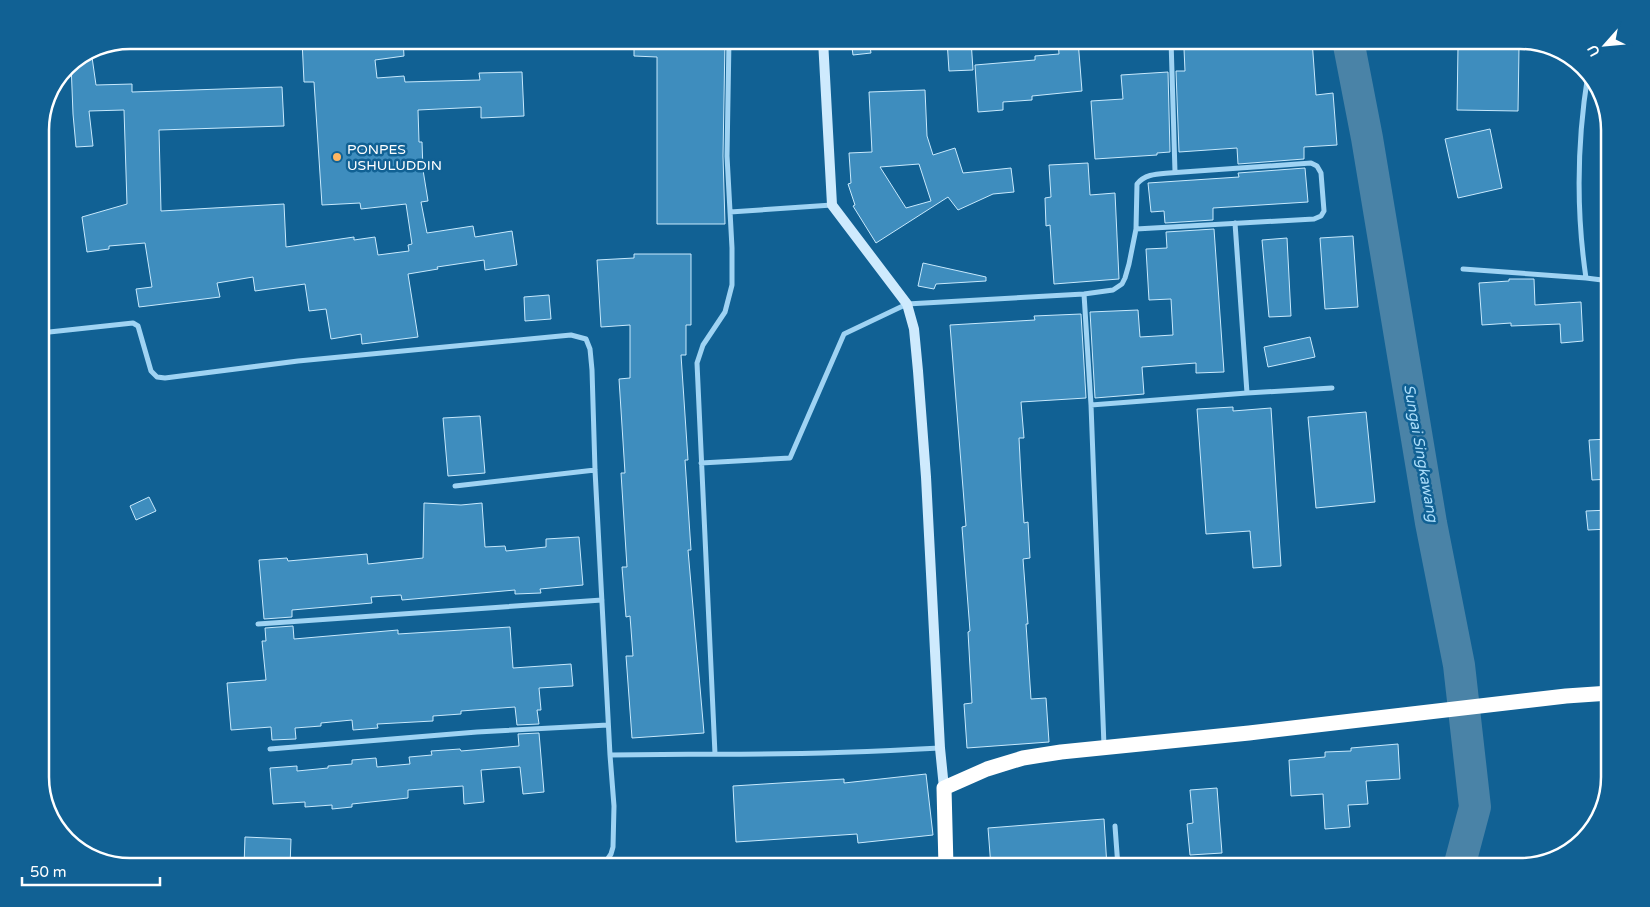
<svg xmlns="http://www.w3.org/2000/svg" width="1650" height="907" font-family="'Varela Round',sans-serif">
<style>
.lines{fill:none;stroke-linecap:round;stroke-linejoin:round}
.river{stroke:#4a83a7;stroke-width:32}
.building{fill:#3e8dbe;stroke:#c7e9fd;fill-rule:evenodd}
.street{stroke:#9fd3f3;stroke-width:5}
.secondary{stroke:#ceeafd;stroke-width:10}
.highway{stroke:#fff;stroke-width:15}
.poi-dot{fill:#ffb661;stroke:#116194;stroke-width:2}
.labels{text-anchor:middle;stroke-width:5;stroke-linejoin:round;paint-order:stroke}
.poi-label{font-size:14px;fill:#fff;stroke:#116194;text-anchor:start}
.water-label{font-size:15px;font-style:italic;fill:#abddfa;stroke:#116194}
.rim{fill:none;stroke:#fff;stroke-width:2.5}
</style>
<rect width="100%" height="100%" fill="#116194"/>
<g class="lines">
<path class="river" d="M 1348,40 L 1367,138 L 1431,523 L 1459,665 L 1475,807 L 1459,867"/>
</g>
<path class="building" d="M 302,40 L 403,40 L 404,56 L 375,60 L 377,78 L 404,76 L 405,82 L 480,80 L 479,73 L 522,72 L 524,116 L 481,118 L 481,107 L 418,110 L 419,142 L 422,142 L 423,170 L 428,201 L 421,202 L 427,233 L 473,226 L 475,237 L 512,231 L 517,265 L 485,270 L 484,260 L 437,267 L 438,269 L 408,274 L 418,337 L 362,344 L 361,334 L 331,339 L 326,309 L 309,311 L 305,284 L 255,291 L 253,277 L 217,283 L 220,297 L 139,307 L 136,289 L 152,287 L 145,243 L 109,246 L 109,249 L 87,252 L 82,217 L 127,204 L 124,110 L 89,111 L 93,146 L 76,147 L 73,114 L 71,63 L 91,50 L 96,85 L 132,84 L 132,92 L 282,87 L 284,126 L 159,130 L 161,211 L 284,204 L 286,247 L 354,237 L 354,240 L 375,237 L 378,255 L 409,251 L 408,245 L 412,244 L 406,204 L 361,209 L 360,203 L 322,205 L 314,82 L 304,82 Z
M 634,40 L 725,40 L 723,156 L 725,224 L 657,224 L 657,57 L 634,56 Z
M 851,40 L 869,40 L 871,53 L 853,55 Z
M 947,40 L 971,40 L 973,70 L 949,71 Z
M 1058,40 L 1078,40 L 1082,91 L 1032,96 L 1032,100 L 1003,102 L 1003,110 L 978,112 L 975,65 L 1035,60 L 1035,56 L 1059,54 Z
M 1256,40 L 1312,40 L 1316,95 L 1333,93 L 1337,145 L 1304,147 L 1304,159 L 1238,164 L 1237,148 L 1179,152 L 1176,71 L 1185,71 L 1184,49 L 1256,45 Z
M 1458,47 L 1519,48 L 1518,111 L 1457,110 Z
M 1168,72 L 1170,152 L 1157,153 L 1157,155 L 1095,159 L 1091,101 L 1123,99 L 1121,75 Z
M 925,90 L 927,136 L 933,155 L 955,148 L 963,173 L 1011,168 L 1014,192 L 993,194 L 958,210 L 948,197 L 876,243 L 853,206 L 855,205 L 848,184 L 851,183 L 849,153 L 872,152 L 869,92 ZM 919,164 L 931,201 L 906,208 L 880,167 Z
M 1490,129 L 1502,188 L 1458,198 L 1445,139 Z
M 1088,163 L 1090,195 L 1115,193 L 1119,279 L 1054,284 L 1050,225 L 1046,226 L 1045,198 L 1051,197 L 1049,165 Z
M 1305,168 L 1308,202 L 1213,208 L 1213,220 L 1165,223 L 1164,211 L 1151,212 L 1148,183 L 1239,177 L 1238,173 Z
M 1214,229 L 1224,372 L 1196,373 L 1196,363 L 1142,367 L 1144,394 L 1095,398 L 1090,312 L 1138,310 L 1140,337 L 1173,335 L 1171,299 L 1149,300 L 1146,249 L 1167,248 L 1166,232 Z
M 1353,236 L 1358,307 L 1325,309 L 1320,238 Z
M 1287,238 L 1291,316 L 1269,317 L 1262,240 Z
M 634,254 L 691,254 L 691,325 L 686,325 L 686,355 L 681,355 L 688,460 L 685,460 L 691,550 L 688,550 L 704,733 L 632,738 L 626,656 L 633,656 L 630,616 L 626,617 L 622,567 L 627,567 L 621,473 L 625,473 L 619,379 L 630,378 L 630,325 L 601,327 L 597,260 L 634,258 Z
M 923,263 L 986,277 L 986,281 L 936,284 L 934,289 L 918,286 Z
M 1509,279 L 1534,279 L 1535,305 L 1581,302 L 1583,341 L 1561,343 L 1560,324 L 1511,326 L 1511,323 L 1482,325 L 1479,283 L 1509,281 Z
M 549,295 L 551,319 L 525,321 L 524,297 Z
M 1081,314 L 1086,398 L 1021,402 L 1024,438 L 1019,438 L 1021,478 L 1024,523 L 1028,522 L 1030,558 L 1023,559 L 1028,624 L 1026,624 L 1031,699 L 1046,698 L 1049,742 L 967,748 L 964,704 L 972,703 L 968,632 L 970,631 L 962,527 L 966,526 L 950,325 L 1035,320 L 1034,316 Z
M 1310,337 L 1315,357 L 1268,367 L 1264,347 Z
M 1233,407 L 1233,411 L 1271,408 L 1281,566 L 1253,568 L 1250,531 L 1206,534 L 1197,409 Z
M 1366,412 L 1375,502 L 1316,508 L 1308,417 Z
M 480,416 L 485,473 L 448,476 L 443,418 Z
M 1610,439 L 1610,479 L 1592,480 L 1589,440 Z
M 149,497 L 156,511 L 136,520 L 130,506 Z
M 424,503 L 461,505 L 482,503 L 485,547 L 505,546 L 506,551 L 546,547 L 546,539 L 579,537 L 583,585 L 540,589 L 541,593 L 515,594 L 515,590 L 402,600 L 401,595 L 371,597 L 372,603 L 292,610 L 292,617 L 264,619 L 259,560 L 287,558 L 288,561 L 367,554 L 368,564 L 423,558 Z
M 1610,510 L 1610,529 L 1588,530 L 1586,511 Z
M 293,626 L 294,639 L 398,630 L 398,634 L 510,627 L 513,668 L 571,664 L 573,686 L 539,688 L 541,710 L 537,710 L 539,724 L 517,725 L 515,707 L 461,711 L 461,714 L 433,716 L 433,721 L 377,724 L 378,728 L 353,730 L 352,720 L 321,723 L 321,726 L 295,728 L 296,739 L 272,740 L 271,727 L 231,730 L 227,683 L 266,680 L 262,641 L 266,641 L 265,628 Z
M 539,733 L 544,792 L 523,794 L 520,767 L 481,770 L 484,802 L 464,804 L 463,786 L 408,790 L 408,798 L 352,804 L 352,807 L 332,809 L 332,805 L 305,807 L 305,802 L 273,804 L 270,768 L 297,766 L 297,771 L 328,768 L 328,766 L 352,764 L 352,760 L 376,758 L 377,767 L 410,764 L 409,757 L 432,755 L 431,751 L 460,749 L 461,751 L 519,746 L 518,734 Z
M 1398,744 L 1400,779 L 1366,781 L 1368,804 L 1348,805 L 1350,827 L 1325,829 L 1323,794 L 1291,796 L 1289,760 L 1325,757 L 1325,752 L 1351,751 L 1351,748 Z
M 926,774 L 933,835 L 858,843 L 857,834 L 736,842 L 733,786 L 844,779 L 844,783 Z
M 1217,788 L 1222,853 L 1190,855 L 1187,824 L 1193,823 L 1190,790 Z
M 1104,819 L 1107,867 L 991,867 L 988,828 Z
M 245,837 L 291,839 L 290,867 L 244,867 Z"/>
<g class="lines">
<path class="street" d="M 729,40 L 727,156 L 732,248 L 732,285 L 725,312 L 703,345 L 697,363 L 715,754 C 790,755 864,752 940,748
M 1171,40 L 1175,172
M 1588,74 C 1577,142 1576,210 1586,278 L 1610,281
M 730,212 L 832,205
M 1235,223 L 1247,393
M 1463,269 L 1586,278
M 1084,294 L 1091,405 L 1247,393 L 1332,388
M 40,333 L 133,323 L 138,326 L 151,371 L 157,377 L 165,378 L 298,361 L 571,335 L 586,339 L 590,349 L 592,370 L 595,470 L 610,755 L 715,754
M 1091,405 L 1104,746
M 701,463 L 790,458 L 844,334 L 907,304 L 1084,294 L 1113,290 L 1122,284 L 1125,278 L 1129,264 L 1136,229 L 1314,219 L 1321,216 L 1324,211 L 1321,173 L 1317,166 L 1311,163 L 1169,173 C 1157,174 1145,174 1137,184 L 1136,229
M 455,486 L 595,470
M 258,624 L 602,600
M 270,749 L 477,732 L 608,725
M 1115,826 L 1118,867
M 599,867 L 605,863 L 611,854 L 613,847 L 614,806 L 610,755"/>
<path class="secondary" d="M 823,40 L 832,205 L 907,304 L 914,329 L 918,371 L 926,477 L 940,748 L 944,788"/>
<path class="highway" d="M 946,867 L 944,788 L 987,769 L 1023,758 L 1061,752 L 1249,733 L 1566,696 L 1610,693"/>
</g>
<circle class="poi-dot" cx="337" cy="157" r="5"/>
<g class="labels">
<g class="poi-label">
<text x="347" y="154">PONPES<tspan x="347" dy="16">USHULUDDIN</tspan></text>
</g>
<g class="water-label">
<text transform="translate(1421 453) rotate(80)" y="5">Sungai Singkawang</text>
</g>
</g>
<path d="M0 0H1650V907H0ZM130 49H1520A81 81 0 0 1 1601 130V777A81 81 0 0 1 1520 858H130A81 81 0 0 1 49 777V130A81 81 0 0 1 130 49Z" fill="#116194" fill-rule="evenodd"/>
<path class="rim" d="M130 49H1520A81 81 0 0 1 1601 130V777A81 81 0 0 1 1520 858H130A81 81 0 0 1 49 777V130A81 81 0 0 1 130 49Z"/>
<g transform="translate(1605 45) rotate(243)" stroke="#116194" stroke-width="4" paint-order="stroke">
<path d="M0-4L9 19L0 12L-9 19Z" fill="#ffffff"/>
<text y="-8" font-size="14" font-weight="bold" text-anchor="middle" fill="#ffffff">U</text>
</g>
<path d="M22 877v8h138v-8" fill="none" stroke="#ffffff" stroke-width="2.5"/>
<text x="30" y="877" font-size="15" fill="#ffffff" stroke="#116194" stroke-width="4" paint-order="stroke">50 m</text>
</svg>
